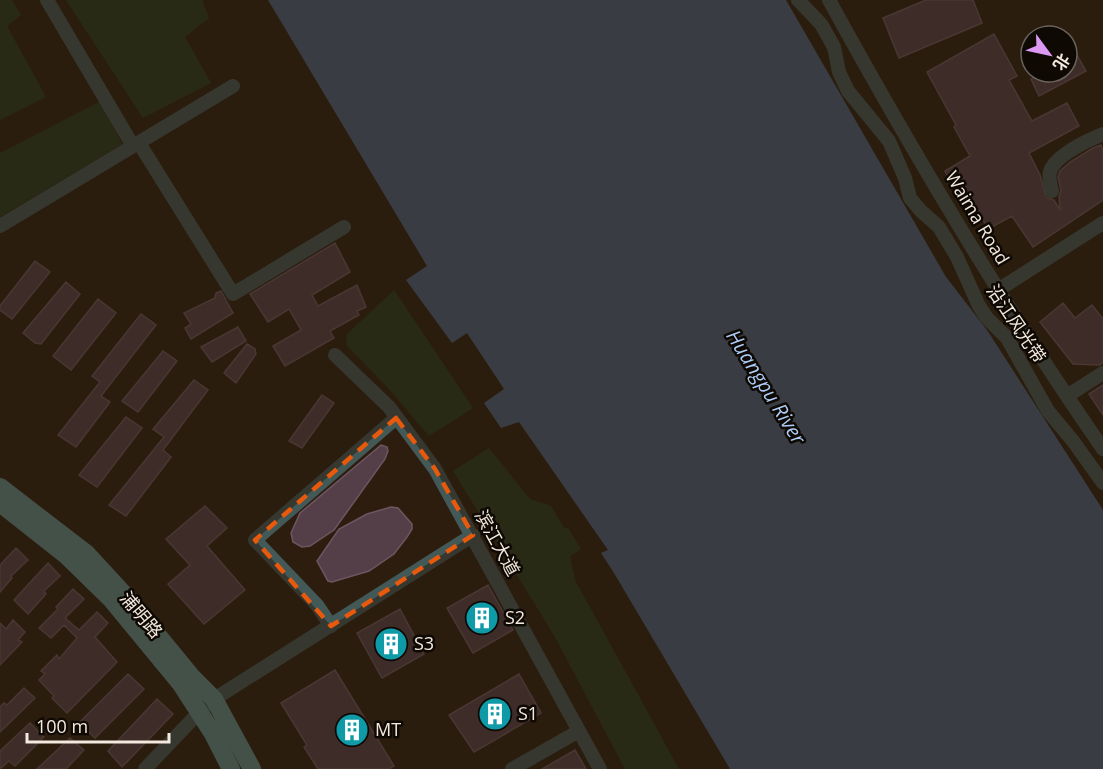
<svg xmlns="http://www.w3.org/2000/svg" width="1103" height="769" font-family="'Open Sans','Noto Sans SC',sans-serif">
<style>
.green{fill:#243a20}
.water{fill:#4a6282}
.building{fill:#543f49;stroke:#6d5661;stroke-width:1.5}
.lines{fill:none;stroke-linecap:round;stroke-linejoin:round}
.minor{stroke:#435958;stroke-width:14}
.major{stroke:#63918f;stroke-width:18}
.marked{fill:none;stroke:#e8590c;stroke-width:4.5;stroke-dasharray:12 8;stroke-linejoin:round}
.labels{text-anchor:middle;stroke-width:5;stroke-linejoin:round;paint-order:stroke}
.street-label{font-size:18px;fill:#f3e9df;stroke:#0f0904}
.poi-label{font-size:18px;fill:#f3e9df;stroke:#0f0904;text-anchor:start}
.water-label{font-size:20px;font-style:italic;fill:#accdf9;stroke:#0f0904}
</style>
<rect width="100%" height="100%" fill="#2c1d0f"/>
<path class="green" d="M 0,0 L 12,0 L 21,15 L 7,26 L 46,97 L 0,120 Z
M 66,0 L 202,0 L 209,18 L 185,37 L 211,83 L 143,118 Z
M 101,101 L 122,144 L 0,217 L 0,153 Z
M 394,290 L 473,408 L 429,436 L 389,389 L 347,346 L 346,335 Z
M 489,448 L 530,499 L 551,506 L 564,528 L 568,528 L 581,549 L 570,556 L 575,580 L 679,769 L 625,769 L 555,637 L 453,471 Z"/>
<path class="water" d="M 268,0 L 786,0 L 946,277 L 987,330 L 1103,510 L 1103,769 L 730,769 L 614,573 L 601,553 L 608,550 L 519,422 L 501,428 L 484,403 L 504,389 L 467,333 L 452,343 L 406,280 L 427,266 Z"/>
<path class="building" d="M 926,0 L 973,0 L 982,23 L 899,58 L 883,18 Z
M 994,34 L 1017,76 L 1009,80 L 1032,121 L 1067,103 L 1079,126 L 1029,153 L 1040,175 L 1046,197 L 1054,200 L 1060,210 L 1059,197 L 1061,190 L 1058,177 L 1060,171 L 1070,162 L 1093,148 L 1101,145 L 1103,151 L 1103,200 L 1033,247 L 1012,216 L 988,229 L 966,189 L 957,194 L 945,171 L 970,156 L 954,127 L 956,125 L 927,72 Z
M 1077,55 L 1086,71 L 1039,96 L 1031,79 L 1044,72 L 1067,72 L 1067,60 Z
M 335,243 L 350,272 L 312,295 L 318,306 L 357,285 L 366,307 L 357,311 L 359,315 L 330,331 L 334,338 L 285,366 L 273,346 L 301,330 L 289,309 L 268,322 L 250,294 Z
M 35,261 L 50,272 L 12,319 L 0,310 L 0,306 Z
M 66,282 L 80,294 L 41,344 L 35,343 L 23,333 Z
M 221,291 L 233,313 L 191,339 L 185,328 L 191,324 L 184,313 L 215,298 L 216,293 Z
M 98,299 L 116,313 L 71,370 L 53,356 Z
M 1063,303 L 1075,318 L 1092,305 L 1103,319 L 1103,362 L 1100,365 L 1073,364 L 1040,322 Z
M 141,314 L 156,325 L 101,396 L 110,402 L 76,447 L 58,435 L 100,382 L 92,376 Z
M 238,327 L 246,341 L 212,362 L 201,347 Z
M 247,344 L 255,349 L 256,354 L 236,383 L 224,373 Z
M 163,351 L 177,361 L 138,412 L 122,401 Z
M 194,380 L 208,390 L 163,450 L 171,457 L 126,516 L 109,505 L 164,437 L 153,429 Z
M 1103,385 L 1103,415 L 1089,394 Z
M 322,395 L 334,403 L 302,448 L 289,441 Z
M 126,417 L 142,428 L 97,487 L 79,475 Z
M 381,445 L 387,447 L 388,451 L 385,459 L 334,530 L 310,546 L 302,547 L 293,542 L 291,533 L 300,513 Z
M 205,506 L 227,528 L 207,546 L 245,590 L 204,624 L 168,584 L 190,565 L 166,539 Z
M 391,507 L 398,508 L 412,524 L 412,529 L 407,537 L 394,554 L 369,571 L 332,582 L 328,581 L 317,561 L 339,529 L 367,514 Z
M 16,548 L 28,560 L 11,576 L 12,578 L 0,592 L 0,565 Z
M 48,563 L 60,576 L 44,591 L 46,594 L 28,614 L 14,600 Z
M 488,585 L 513,630 L 473,653 L 447,608 Z
M 73,589 L 84,599 L 65,618 L 79,630 L 97,612 L 108,623 L 95,637 L 117,662 L 67,713 L 52,698 L 54,696 L 39,680 L 45,674 L 41,671 L 57,655 L 59,659 L 77,638 L 64,625 L 51,638 L 39,628 L 58,609 L 56,607 Z
M 400,609 L 424,654 L 382,678 L 357,633 Z
M 13,620 L 25,632 L 18,640 L 22,642 L 0,665 L 0,623 L 6,629 Z
M 335,670 L 394,766 L 389,769 L 318,769 L 304,747 L 307,745 L 281,703 Z
M 128,674 L 144,689 L 95,738 L 79,723 Z
M 519,674 L 541,713 L 474,752 L 449,715 Z
M 24,688 L 35,698 L 0,732 L 0,707 L 4,703 L 7,705 Z
M 157,699 L 173,714 L 122,767 L 108,751 Z
M 30,723 L 44,737 L 15,766 L 9,761 L 0,769 L 0,751 Z
M 70,738 L 84,750 L 66,769 L 37,769 Z
M 575,750 L 586,769 L 542,769 Z"/>
<g class="lines">
<path class="minor" d="M 47,0 L 133,146
M 798,0 L 821,24 L 834,47 L 839,72 L 848,91 L 889,141 L 905,178 L 910,198 L 921,211 L 939,227 L 957,257 L 979,306 L 987,318 L 1007,338 L 1048,411 L 1073,441 L 1103,483
M 829,0 C 913,153 1003,305 1103,449
M 139,143 L 233,294 L 344,227
M 1052,191 C 1051,185 1048,178 1050,172 C 1054,156 1088,140 1103,134
M 0,226 L 233,86
M 998,290 L 1103,223
M 335,355 L 389,407 L 435,469 L 600,769
M 1067,396 L 1103,373
M 331,626 L 317,605 L 255,540 L 396,418
M 145,769 L 208,703 L 473,535
M 512,769 L 579,731"/>
<path class="major" d="M 0,487 L 87,554 L 123,593 L 191,676 L 214,699 L 252,769
M 0,503 L 67,556 L 111,599 L 181,684 L 212,732 L 231,769"/>
</g>
<path d="M0 0H1103V769H0ZM 396,418 L 435,469 L 473,535 L 331,626 L 255,540 Z" fill="#2c1d0f" fill-opacity=".55" fill-rule="evenodd"/>
<path class="marked" d="M 396,418 L 435,469 L 473,535 L 331,626 L 255,540 Z"/>
<defs>
<g id="building-disc" transform="scale(1.725)"><circle r="9.5" fill="#0f9aa8" stroke="#0f0904"/><path d="M-4-6H4V6H1V3H-1V6H-4ZM-2.5-4.3h1.7v1.8h-1.7ZM.8-4.3h1.7v1.8H.8ZM-2.5-1h1.7V.8h-1.7ZM.8-1h1.7V.8H.8Z" fill="#fff"/></g>
</defs>
<g fill-rule="evenodd">
<use href="#building-disc" x="482" y="618"/>
<use href="#building-disc" x="391" y="644"/>
<use href="#building-disc" x="495" y="714"/>
<use href="#building-disc" x="352" y="730"/>
</g>
<g class="labels">
<g class="street-label">
<text transform="translate(977 218) rotate(59)" y="6">Waima Road</text>
<text transform="translate(1016 324) rotate(56)" y="6">沿江风光带</text>
<text transform="translate(497 543) rotate(61)" y="6">滨江大道</text>
<text transform="translate(141 615) rotate(50)" y="6">浦明路</text>
</g>
<g class="poi-label">
<text x="505" y="624">S2</text>
<text x="414" y="650">S3</text>
<text x="518" y="720">S1</text>
<text x="375" y="736">MT</text>
</g>
<g class="water-label">
<text transform="translate(766 387) rotate(58)" y="7">Huangpu River</text>
</g>
</g>
<g transform="translate(1049 54) rotate(123)"><circle r="28" fill="#0f0904" stroke="#6a635c" stroke-width="1.5"/>
<path d="M0-4.5L10 22L0 15L-10 22Z" fill="#dc99f4"/>
<text y="-9" font-size="16" font-weight="bold" text-anchor="middle" fill="#f3e9df">北</text>
</g>
<path d="M27 733v9h142v-9" fill="none" stroke="#f3e9df" stroke-width="3"/>
<text x="36" y="733" font-size="18" fill="#f3e9df" stroke="#0f0904" stroke-width="4.5" paint-order="stroke">100 m</text>
</svg>
